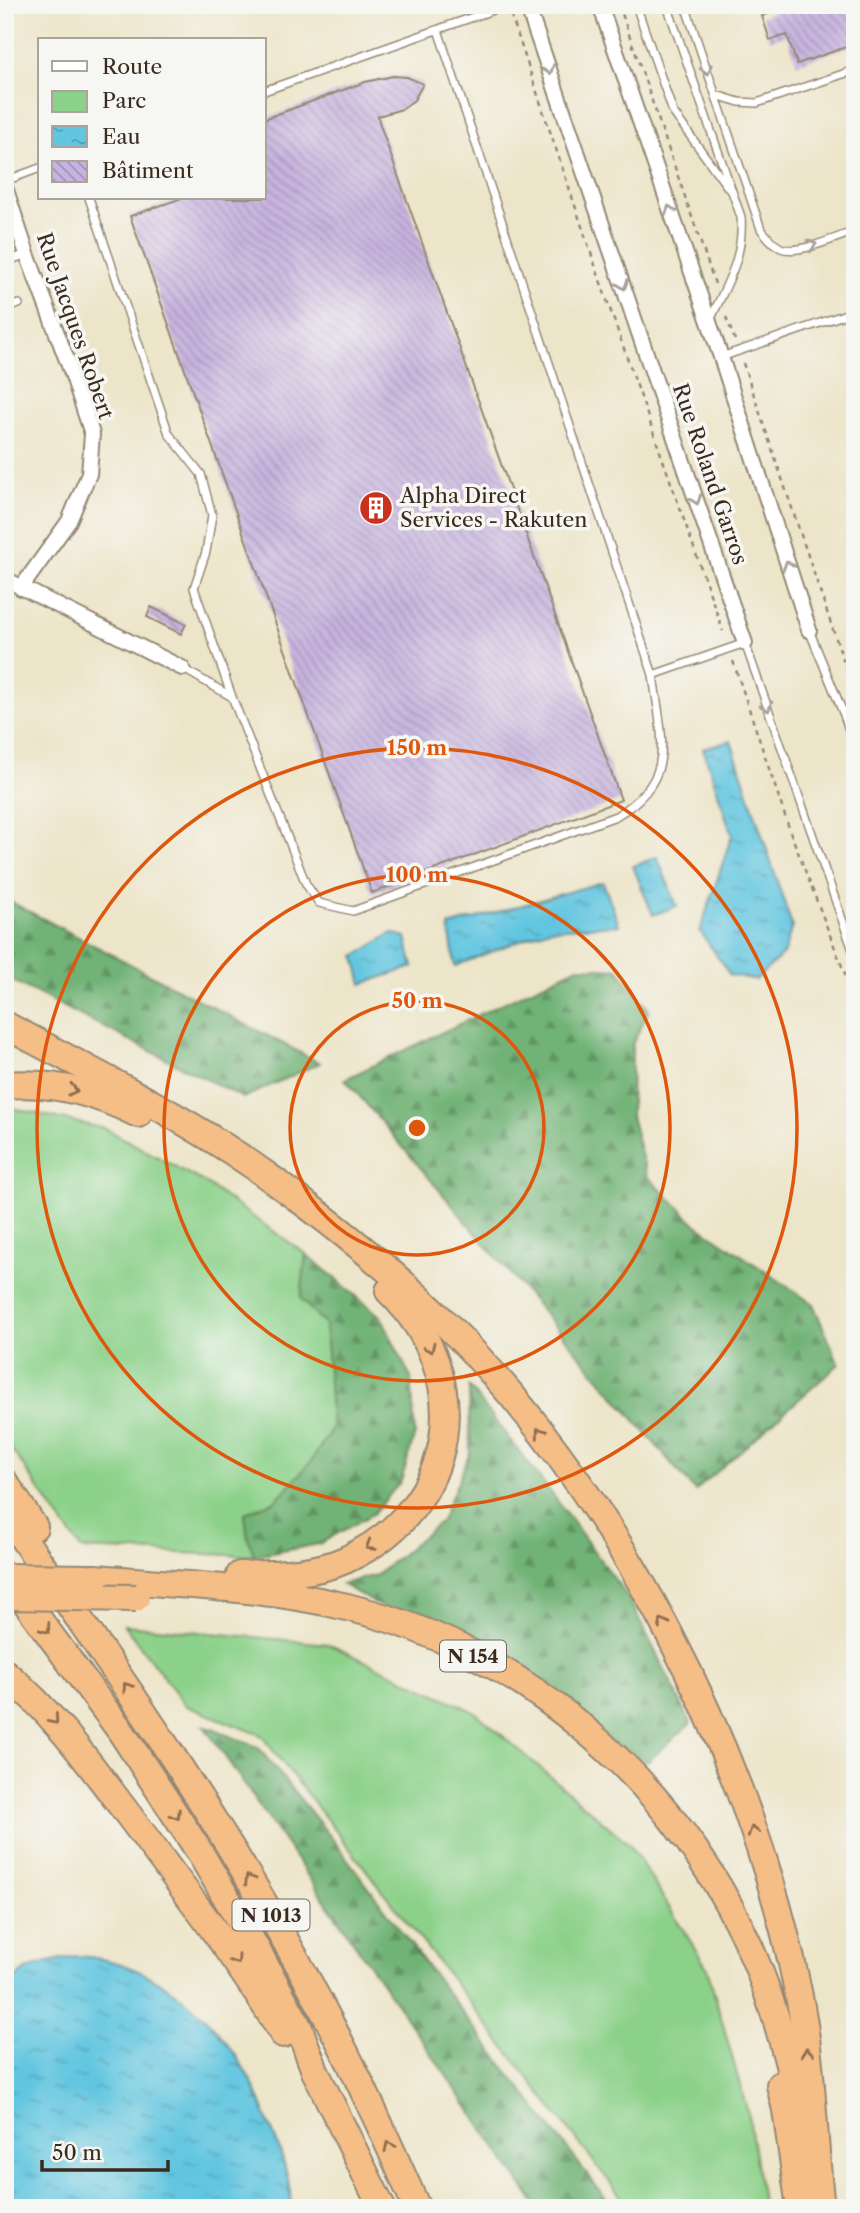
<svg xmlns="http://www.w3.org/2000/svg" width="860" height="2213" font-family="'Libre Caslon Text',serif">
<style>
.green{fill:#8cd18a;stroke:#647e54;stroke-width:2}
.forest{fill:url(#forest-firs);stroke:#566e4a;stroke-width:2}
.water{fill:url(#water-ripples);stroke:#4e787f;stroke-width:2}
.building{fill:url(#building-back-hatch)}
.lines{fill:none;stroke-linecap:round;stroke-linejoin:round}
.lane-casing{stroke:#948874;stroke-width:10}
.street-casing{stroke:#948874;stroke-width:18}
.highway-casing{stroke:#948874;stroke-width:30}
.path{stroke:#948874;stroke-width:2.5;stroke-dasharray:5 5;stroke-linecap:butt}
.lane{stroke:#fff;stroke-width:7}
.street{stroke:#fff;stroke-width:14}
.highway{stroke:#f6be87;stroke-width:26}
.highway-bridge-casing{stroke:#948874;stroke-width:30;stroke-linecap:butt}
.highway-bridge{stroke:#f6be87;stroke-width:26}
.oneway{stroke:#a79f9a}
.oneway2{stroke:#8f6d4d}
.ring{fill:none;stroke:#df570d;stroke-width:3.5}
.labels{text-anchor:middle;stroke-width:7;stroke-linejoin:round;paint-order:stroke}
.shield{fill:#f6f6f2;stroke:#73675e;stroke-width:2}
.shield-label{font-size:19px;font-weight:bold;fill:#3b2a1e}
.street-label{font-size:21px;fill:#3b2a1e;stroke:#f6f6f2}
.poi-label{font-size:21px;fill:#3b2a1e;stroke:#f6f6f2;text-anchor:start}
.centre{fill:#df570d;stroke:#f6f6f2;stroke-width:3.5}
.ring-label{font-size:21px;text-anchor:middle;font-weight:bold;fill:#df570d;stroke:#f6f6f2;stroke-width:7;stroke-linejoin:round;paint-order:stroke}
</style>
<defs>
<pattern id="forest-firs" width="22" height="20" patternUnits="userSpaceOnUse" patternTransform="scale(1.75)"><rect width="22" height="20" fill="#71b376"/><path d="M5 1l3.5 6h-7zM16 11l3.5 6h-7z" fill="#5e9260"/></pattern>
<pattern id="water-ripples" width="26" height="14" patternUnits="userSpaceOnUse" patternTransform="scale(1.75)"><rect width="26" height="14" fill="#62c6e0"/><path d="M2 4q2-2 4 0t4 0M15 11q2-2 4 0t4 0" fill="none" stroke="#52a1b5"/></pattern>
<pattern id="building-back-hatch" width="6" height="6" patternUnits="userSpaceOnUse" patternTransform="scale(1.75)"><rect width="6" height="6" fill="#c7b3df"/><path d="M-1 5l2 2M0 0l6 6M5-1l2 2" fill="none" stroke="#a392b4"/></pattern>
</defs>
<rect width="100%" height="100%" fill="#f6f6f2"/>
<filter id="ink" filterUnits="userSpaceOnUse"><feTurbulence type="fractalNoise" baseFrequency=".0143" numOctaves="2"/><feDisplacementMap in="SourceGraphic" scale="14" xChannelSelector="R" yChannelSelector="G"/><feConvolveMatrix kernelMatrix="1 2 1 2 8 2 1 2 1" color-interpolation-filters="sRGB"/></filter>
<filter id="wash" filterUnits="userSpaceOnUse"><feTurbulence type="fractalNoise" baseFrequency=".00686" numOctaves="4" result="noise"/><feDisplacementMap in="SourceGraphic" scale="28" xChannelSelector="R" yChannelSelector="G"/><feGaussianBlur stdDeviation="1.57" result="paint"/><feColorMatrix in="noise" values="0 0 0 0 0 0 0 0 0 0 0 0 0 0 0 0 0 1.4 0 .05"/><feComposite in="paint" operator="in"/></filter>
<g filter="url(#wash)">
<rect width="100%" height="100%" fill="#ede5c9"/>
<path class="green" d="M 8,1107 L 106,1129 L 202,1181 L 306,1254 L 301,1299 L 325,1324 L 332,1428 L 310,1463 L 275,1501 L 245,1514 L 248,1539 L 255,1556 L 81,1549 L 5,1440 L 5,1108 Z
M 124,1625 L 328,1644 L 475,1712 L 630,1845 L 707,1968 L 749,2117 L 763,2208 L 630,2208 L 261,1735 L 186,1706 Z"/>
<path class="forest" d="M 5,899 L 320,1063 L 243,1098 L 5,977 Z
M 578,967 L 618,969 L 649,1010 L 632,1045 L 631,1116 L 647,1176 L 697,1225 L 813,1304 L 839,1364 L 695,1491 L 345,1079 Z
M 306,1254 L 381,1317 L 411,1378 L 415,1434 L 401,1481 L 374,1513 L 319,1544 L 255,1556 L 248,1539 L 245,1513 L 275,1501 L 310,1463 L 332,1428 L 325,1324 L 301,1299 Z
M 469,1387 L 553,1495 L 629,1599 L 691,1723 L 647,1762 L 342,1584 L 377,1575 L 441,1521 L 470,1453 Z
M 204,1726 L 258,1747 L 331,1837 L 442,1986 L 613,2208 L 538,2208 Z"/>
<path class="water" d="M 731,741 L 792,926 L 784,953 L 756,980 L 730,975 L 700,931 L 732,835 L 703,748 Z
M 657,857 L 677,906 L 653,915 L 633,866 Z
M 603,882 L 619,925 L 549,929 L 455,966 L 449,926 Z
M 392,933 L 406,937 L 413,967 L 362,984 L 355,956 Z
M 78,1956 C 149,1960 212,2012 246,2072 C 256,2089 263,2108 270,2126 C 281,2151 291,2180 291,2208 L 17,2208 L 5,2175 L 5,1991 C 19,1965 51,1961 78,1956 Z"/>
<g id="blocks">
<path class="building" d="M 777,5 L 855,5 L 855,44 L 797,64 L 787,35 L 770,40 L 762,16 L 778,10 Z
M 393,76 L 407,77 L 423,84 L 414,100 L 402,109 L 378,116 L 380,125 L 621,800 L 372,893 L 130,216 L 182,198 L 264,198 L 264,119 L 365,82 Z
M 151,607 L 186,624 L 181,634 L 147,617 Z"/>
</g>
</g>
<g filter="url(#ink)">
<use href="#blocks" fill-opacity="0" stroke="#948874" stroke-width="2"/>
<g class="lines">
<g class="lane-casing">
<path id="lane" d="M 636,5 L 673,112 L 729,189
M 667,5 L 741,217 C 744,259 726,284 710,321
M 685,5 L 761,229 C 767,236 772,244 781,248 C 797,255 838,237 855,231
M 438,30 L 653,675
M 264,91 L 507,5
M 716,95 L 739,102 L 757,103 L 855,70
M 5,181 L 40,168
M 89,198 L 169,434 L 201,474 L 212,515 L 206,552 L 194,588 L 232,697
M 5,262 L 27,254
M 5,309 L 19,304
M 721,357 L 855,311
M 809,630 L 844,715 L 855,747
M 182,668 L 232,697 L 306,884 L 319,903 L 353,911 L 616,816 C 679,779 661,737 653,675 L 745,643 L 855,956
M 844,715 L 855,709"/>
</g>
<g class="street-casing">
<path id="street" d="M 527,5 L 745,643
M 600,5 L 721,357 L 809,630
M 5,187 L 27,254 L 73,376 L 92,434 L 89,474 L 69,521 L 21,588
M 5,579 L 182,668"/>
</g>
<g class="highway-casing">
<path id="highway" d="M 5,1025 C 93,1072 189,1119 269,1177 C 331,1222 391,1269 445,1323 C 619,1495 751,1756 799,1996 C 813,2065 813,2137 821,2208
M 5,1085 C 51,1081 97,1093 138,1114
M 5,1483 L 34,1527
M 5,1513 C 121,1677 237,1843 329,2021 C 361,2082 389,2145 417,2208
M 240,1575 C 274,1574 314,1574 345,1560 C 460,1507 477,1377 389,1291
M 95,1578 C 179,1585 265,1587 347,1607 C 517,1648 665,1773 741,1929 C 769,1985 784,2044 799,2104
M 11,1582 L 120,1730 L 199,1851 L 254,1945 L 299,2028 L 315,2071 L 382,2208
M 5,1673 C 55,1714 91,1766 130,1817 C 183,1888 237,1958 283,2034
M 780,2085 L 786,2110 L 800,2208"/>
</g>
<path class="path" d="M 619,5 L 715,284
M 511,15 L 602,286 L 723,631
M 726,317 L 735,340
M 743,363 L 855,695
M 733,661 L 791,834 L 855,1000"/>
<use href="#lane" class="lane"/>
<use href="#street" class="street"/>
<use href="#highway" class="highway"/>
<g class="highway-bridge-casing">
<path id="highway-bridge" d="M 5,1577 L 95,1578
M 5,1596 L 136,1598"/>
</g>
<use href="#highway-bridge" class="highway-bridge"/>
</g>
<defs><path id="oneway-chevron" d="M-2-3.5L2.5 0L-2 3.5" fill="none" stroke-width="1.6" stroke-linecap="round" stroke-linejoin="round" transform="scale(1.75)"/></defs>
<g class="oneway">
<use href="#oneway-chevron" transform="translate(549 70) rotate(71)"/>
<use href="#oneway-chevron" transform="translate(707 70) rotate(71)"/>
<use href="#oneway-chevron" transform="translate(670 210) rotate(-109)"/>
<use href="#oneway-chevron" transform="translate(812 245) rotate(-16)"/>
<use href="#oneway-chevron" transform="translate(623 285) rotate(71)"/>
<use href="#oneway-chevron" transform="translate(696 500) rotate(71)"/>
<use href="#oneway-chevron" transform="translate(788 565) rotate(-108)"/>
<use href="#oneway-chevron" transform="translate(767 707) rotate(71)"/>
</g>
<g class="oneway2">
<use href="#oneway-chevron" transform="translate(73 1090) rotate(13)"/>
<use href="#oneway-chevron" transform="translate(430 1348) rotate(65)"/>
<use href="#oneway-chevron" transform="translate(540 1432) rotate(-128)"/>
<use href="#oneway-chevron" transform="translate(370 1546) rotate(148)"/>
<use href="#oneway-chevron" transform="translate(663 1623) rotate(-119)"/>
<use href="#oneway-chevron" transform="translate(46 1629) rotate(53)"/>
<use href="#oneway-chevron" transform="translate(127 1687) rotate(-124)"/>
<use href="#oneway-chevron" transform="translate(54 1720) rotate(49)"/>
<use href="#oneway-chevron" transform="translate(176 1815) rotate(58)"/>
<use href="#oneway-chevron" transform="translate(753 1831) rotate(-108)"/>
<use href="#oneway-chevron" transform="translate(249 1879) rotate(-122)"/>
<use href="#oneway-chevron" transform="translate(236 1960) rotate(56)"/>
<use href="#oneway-chevron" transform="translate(807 2052) rotate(-97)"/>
<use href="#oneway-chevron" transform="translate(389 2146) rotate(-115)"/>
</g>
</g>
<g class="ring">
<circle cx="417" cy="1128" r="127"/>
<circle cx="417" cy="1128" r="253"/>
<circle cx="417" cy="1128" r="380"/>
</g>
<defs>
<g id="building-disc" transform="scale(1.75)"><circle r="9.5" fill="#c8321e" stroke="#f6f6f2"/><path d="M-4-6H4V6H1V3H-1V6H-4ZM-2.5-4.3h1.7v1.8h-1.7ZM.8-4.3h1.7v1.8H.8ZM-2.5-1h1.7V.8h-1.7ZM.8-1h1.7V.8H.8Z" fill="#fff"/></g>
</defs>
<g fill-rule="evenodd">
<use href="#building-disc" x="376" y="508"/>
</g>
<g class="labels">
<g class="shield">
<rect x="440" y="1640.5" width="66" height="31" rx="5"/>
<rect x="232.5" y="1899.5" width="77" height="31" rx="5"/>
</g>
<g class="shield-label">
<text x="473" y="1663">N 154</text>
<text x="271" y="1922">N 1013</text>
</g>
<g class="street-label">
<text transform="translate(75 326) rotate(71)" y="7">Rue Jacques Robert</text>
<text transform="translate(710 474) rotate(71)" y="7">Rue Roland Garros</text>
</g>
<g class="poi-label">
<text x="400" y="503">Alpha Direct<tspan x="400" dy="24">Services - Rakuten</tspan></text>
</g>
</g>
<circle cx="417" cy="1128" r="10" class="centre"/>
<g class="ring-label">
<text x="417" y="755">150 m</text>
<text x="417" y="882">100 m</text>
<text x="417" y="1008">50 m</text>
</g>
<rect width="860" height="2213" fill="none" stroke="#f6f6f2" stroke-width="28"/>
<rect x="38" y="38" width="228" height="161" fill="#f6f6f2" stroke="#aba49d" stroke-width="2"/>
<rect x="52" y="61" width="35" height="10" fill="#ffffff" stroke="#aba49d" stroke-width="2"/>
<text x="102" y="74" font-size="21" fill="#3b2a1e">Route</text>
<rect x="52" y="91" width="35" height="21" fill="#8cd18a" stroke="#aba49d" stroke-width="2"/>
<text x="102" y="108" font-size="21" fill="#3b2a1e">Parc</text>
<rect x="52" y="126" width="35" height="21" fill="url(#water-ripples)" stroke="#aba49d" stroke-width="2"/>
<text x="102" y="144" font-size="21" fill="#3b2a1e">Eau</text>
<rect x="52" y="161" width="35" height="21" fill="url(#building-back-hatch)" stroke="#aba49d" stroke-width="2"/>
<text x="102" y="178" font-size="21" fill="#3b2a1e">Bâtiment</text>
<path d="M42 2160v10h126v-10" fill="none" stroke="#3b2a1e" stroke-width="3.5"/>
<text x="52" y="2160" font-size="21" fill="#3b2a1e" stroke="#f6f6f2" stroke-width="5" paint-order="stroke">50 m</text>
</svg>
